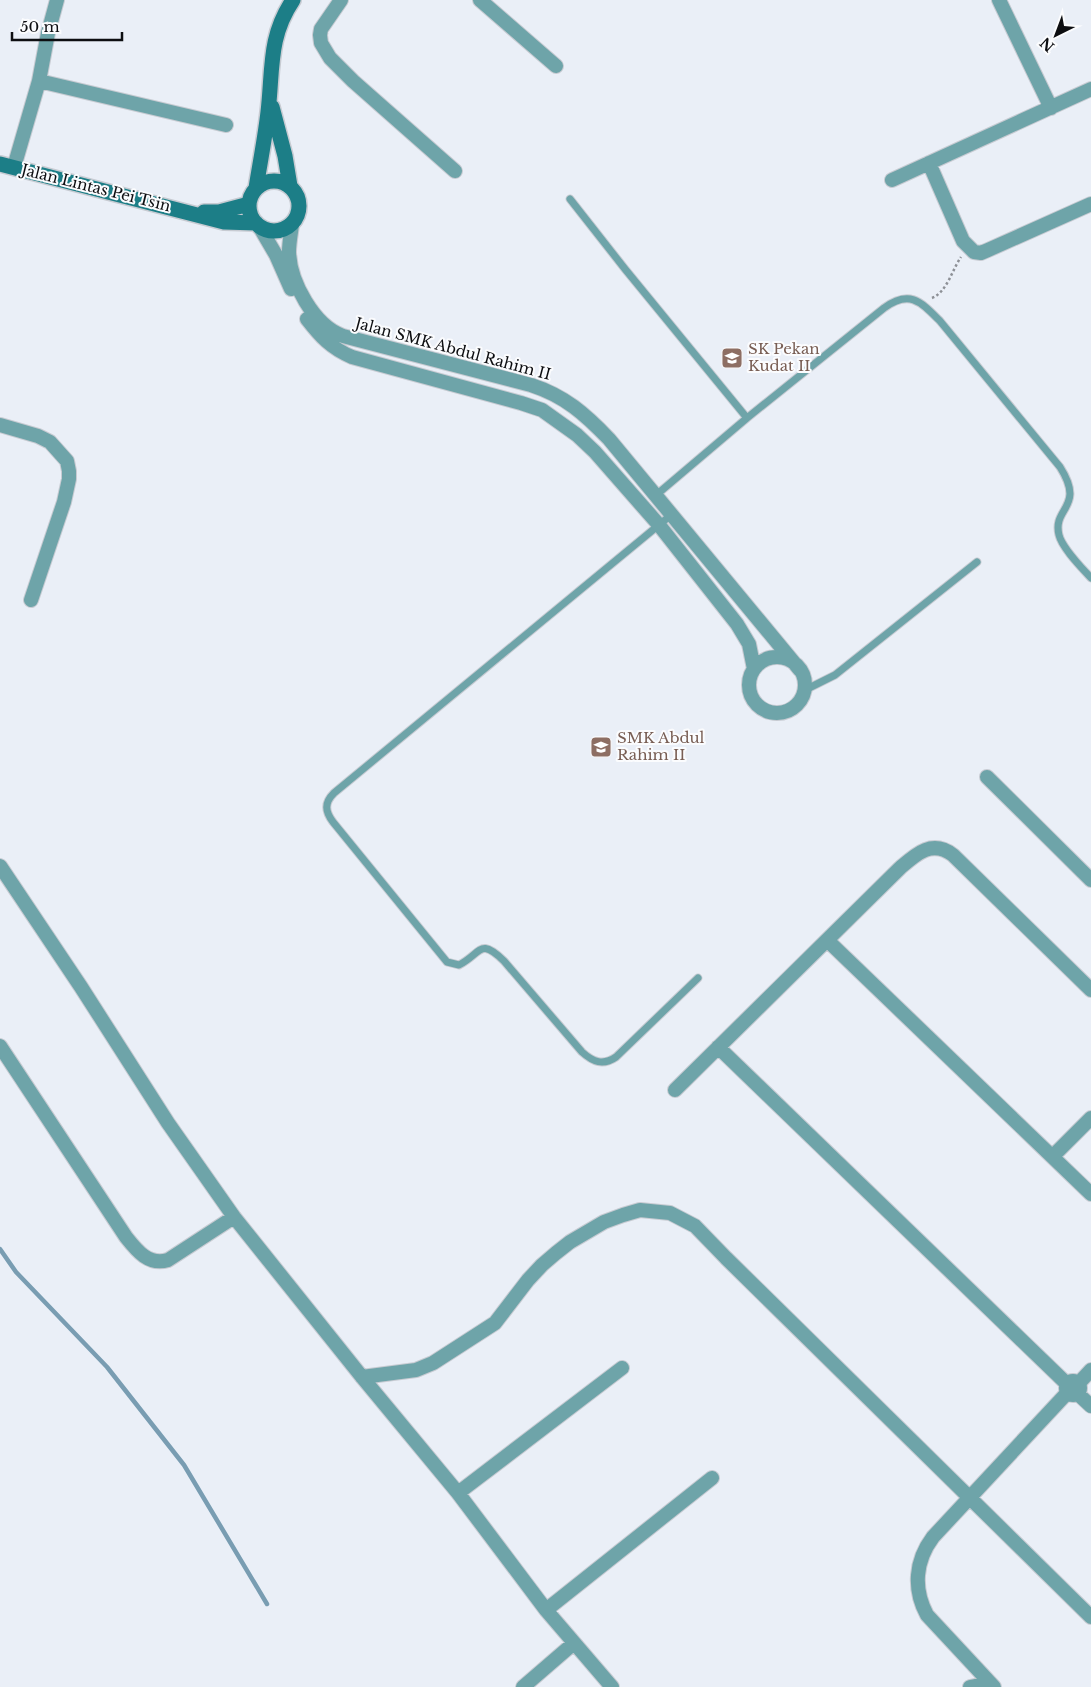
<svg xmlns="http://www.w3.org/2000/svg" width="1091" height="1687" font-family="'Libre Baskerville',serif">
<style>
.lines{fill:none;stroke-linecap:round;stroke-linejoin:round}
.stream{stroke:#799db2;stroke-width:4.5}
.lane-casing{stroke:#c7cbd2;stroke-width:9}
.street-casing{stroke:#c7cbd2;stroke-width:16}
.secondary-casing{stroke:#c7cbd2;stroke-width:18}
.path{stroke:#8d9096;stroke-width:2.5;stroke-dasharray:2.5 2.5;stroke-linecap:butt}
.lane{stroke:#6ea4a9;stroke-width:7}
.street{stroke:#6ea4a9;stroke-width:14}
.secondary{stroke:#1c7e87;stroke-width:15}
.labels{text-anchor:middle;stroke-width:4;stroke-linejoin:round;paint-order:stroke}
.street-label{font-size:15px;fill:#0d0e11;stroke:#fbfcfe}
.education-label{font-size:15px;fill:#785e54;stroke:#fbfcfe;text-anchor:start}
</style>
<rect width="100%" height="100%" fill="#eaeff7"/>
<g class="lines">
<path class="stream" d="M 0,1249 L 16,1272 L 107,1367 L 184,1465 L 267,1604"/>
<g class="lane-casing">
<path id="lane" d="M 570,199 L 625,269 L 747,418
M 655,496 L 747,418 L 884,308 C 910,289 921,302 940,321 L 1060,467 C 1086,508 1052,507 1059,535 C 1062,548 1082,568 1091,578
M 671,515 L 334,793 C 324,803 325,811 333,822 L 447,962 L 459,965 C 482,953 479,937 504,961 L 582,1052 C 593,1062 603,1066 616,1057 L 698,978
M 805,690 L 835,675 L 977,562"/>
</g>
<g class="street-casing">
<path id="street" d="M 341,0 L 321,29 L 320,35 L 321,43 L 330,58 L 353,81 L 455,171
M 480,0 L 556,66
M 999,0 L 1051,108
M 39,81 L 226,125
M 929,163 L 963,241 L 974,252 L 981,253 L 988,250 L 1091,204
M 14,167 L 39,81 L 48,33 L 57,0
M 892,180 L 1091,89
M 292,225 C 291,233 289,243 289,252 C 290,282 314,326 343,336 L 531,385 C 565,396 585,414 609,439 L 800,670
M 259,226 L 276,255 L 291,289
M 307,319 C 321,337 331,348 352,357 L 521,403 L 542,410 L 577,435 L 595,452 L 659,525 L 737,624 L 749,644 L 754,669
M 0,425 L 38,436 L 50,442 L 67,461 L 69,471 L 69,479 L 64,502 L 31,600
M749 685a28 28 0 1 1 56 0a28 28 0 1 1-56 0Z
M 987,777 L 1091,880
M 0,866 L 81,987 L 168,1123 L 234,1217 L 362,1377 L 458,1493 L 546,1610 L 612,1687
M 827,940 L 1091,1194
M 0,1046 L 126,1237 C 137,1251 149,1266 168,1260 L 234,1217
M 718,1047 L 1067,1384
M 675,1090 L 900,868 C 916,854 932,839 953,855 L 1091,990
M 1053,1156 L 1091,1118
M 362,1377 L 416,1370 L 433,1363 L 495,1323 L 528,1280 L 542,1265 L 556,1253 L 570,1242 L 604,1222 L 623,1215 L 640,1210 L 670,1213 L 695,1226 L 726,1258 L 1091,1617
M1066 1388a7 7 0 1 1 14 0a7 7 0 1 1-14 0Z
M 1078,1384 L 1091,1370
M 1077,1393 L 1091,1406
M 458,1493 L 622,1368
M 546,1610 L 712,1478
M 523,1687 L 574,1643
M 970,1687 L 990,1683
M 994,1687 L 927,1615 C 913,1589 915,1561 933,1537 L 1068,1392"/>
</g>
<g class="secondary-casing">
<path id="secondary" d="M 272,107 L 285,156 L 290,186
M 0,164 L 224,222 L 256,223
M249 206a25 25 0 1 1 50 0a25 25 0 1 1-50 0Z
M 256,188 C 260,163 265,138 268,112 C 273,70 268,37 293,0
M 204,212 L 219,212 L 249,204"/>
</g>
<path class="path" d="M 932,298 C 947,292 952,270 961,257"/>
<use href="#lane" class="lane"/>
<use href="#street" class="street"/>
<use href="#secondary" class="secondary"/>
</g>
<defs>
<g id="school-square" transform="scale(1.125)"><rect x="-9" y="-9" width="18" height="18" rx="4" fill="#8d6e63" stroke="#fbfcfe"/><path d="M0-5L7-2L0 1L-7-2ZM-4 1L0 2.5L4 1V4Q0 6-4 4Z" fill="#fff"/></g>
</defs>
<g fill-rule="evenodd">
<use href="#school-square" x="732" y="358"/>
<use href="#school-square" x="601" y="747"/>
</g>
<g class="labels">
<g class="street-label">
<text transform="translate(96 188) rotate(14)" y="5">Jalan Lintas Pei Tsin</text>
<text transform="translate(453 349) rotate(15)" y="5">Jalan SMK Abdul Rahim II</text>
</g>
<g class="education-label">
<text x="748" y="354">SK Pekan<tspan x="748" dy="17">Kudat II</tspan></text>
<text x="617" y="743">SMK Abdul<tspan x="617" dy="17">Rahim II</tspan></text>
</g>
</g>
<g transform="translate(1056 35) rotate(222)" stroke="#fbfcfe" stroke-width="4" paint-order="stroke">
<path d="M0-4L9 19L0 12L-9 19Z" fill="#0d0e11"/>
<text y="-8" font-size="14" font-weight="bold" text-anchor="middle" fill="#0d0e11">N</text>
</g>
<path d="M12 32v8h110v-8" fill="none" stroke="#0d0e11" stroke-width="2.5"/>
<text x="20" y="32" font-size="15" fill="#0d0e11" stroke="#fbfcfe" stroke-width="4" paint-order="stroke">50 m</text>
</svg>
